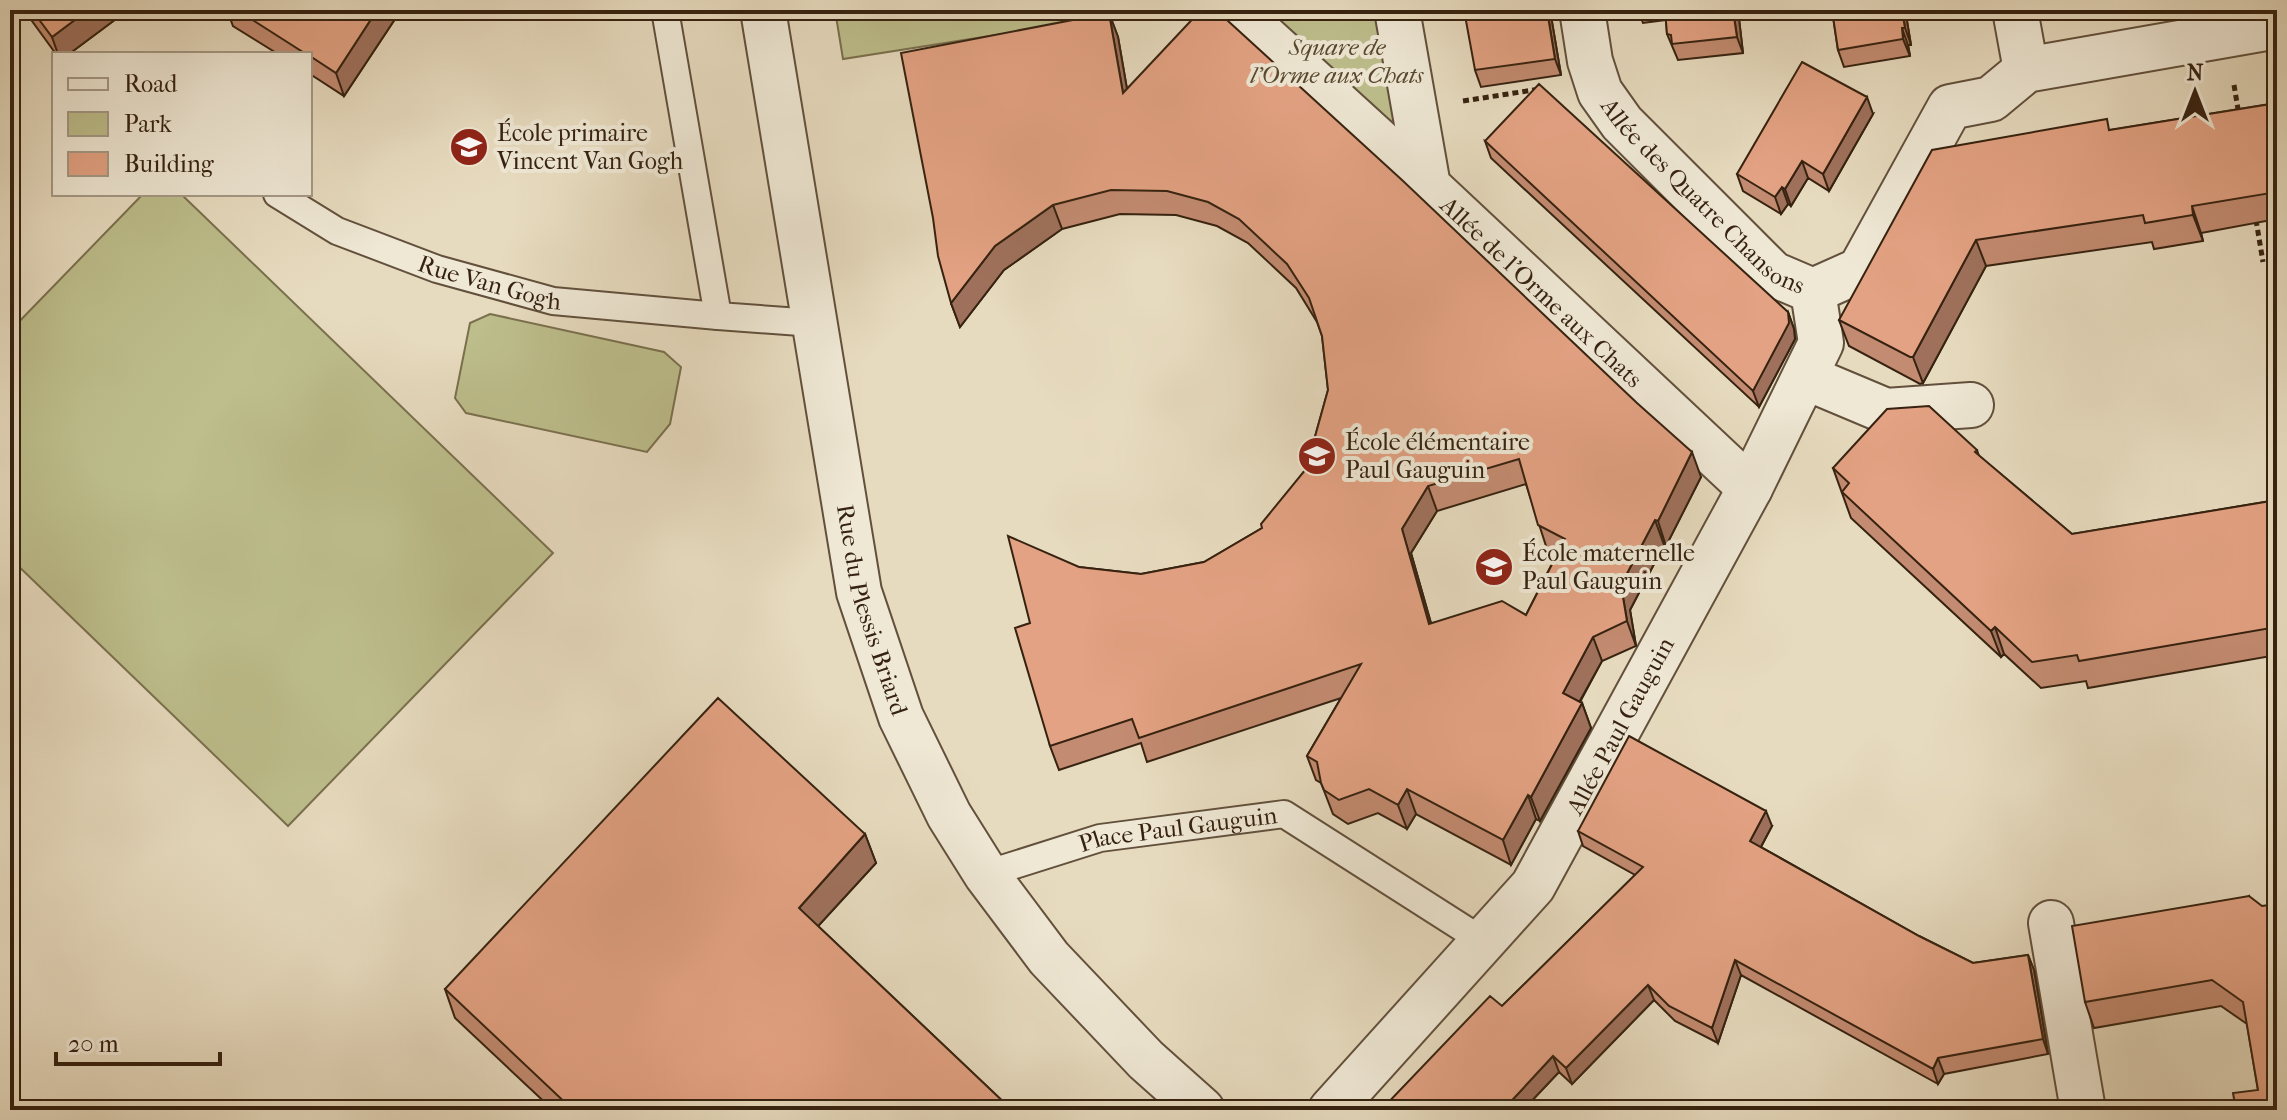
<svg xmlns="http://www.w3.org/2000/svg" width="2287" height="1120" font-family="'IM FELL French Canon',serif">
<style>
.green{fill:#bdbe8c;stroke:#7a704e;stroke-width:2}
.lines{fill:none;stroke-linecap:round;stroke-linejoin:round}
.lane-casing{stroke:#62503c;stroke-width:30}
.street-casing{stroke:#62503c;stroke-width:48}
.path{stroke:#362210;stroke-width:5;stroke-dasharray:6 4;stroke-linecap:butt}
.lane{stroke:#efe8d5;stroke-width:26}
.street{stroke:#efe8d5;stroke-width:44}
.wall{fill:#c38b71;stroke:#362210;stroke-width:2;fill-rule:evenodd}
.shaded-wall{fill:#9f715c;stroke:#362210;stroke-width:2}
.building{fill:#e3a283;stroke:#362210;stroke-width:2;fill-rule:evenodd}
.labels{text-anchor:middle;stroke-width:8;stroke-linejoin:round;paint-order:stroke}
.park-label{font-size:24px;font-style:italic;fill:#58492f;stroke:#efe8d5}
.poi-label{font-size:24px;fill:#362210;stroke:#efe8d5;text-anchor:start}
.street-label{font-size:24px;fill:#362210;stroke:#efe8d5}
</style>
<rect width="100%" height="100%" fill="#e7dbbf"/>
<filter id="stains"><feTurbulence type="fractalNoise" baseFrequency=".0025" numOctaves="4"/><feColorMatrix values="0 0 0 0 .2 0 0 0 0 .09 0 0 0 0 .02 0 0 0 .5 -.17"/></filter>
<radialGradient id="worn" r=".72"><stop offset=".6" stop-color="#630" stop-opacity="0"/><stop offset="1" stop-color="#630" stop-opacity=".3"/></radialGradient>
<path class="green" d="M 835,10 L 1154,10 L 843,59 Z
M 1209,10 L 1379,10 L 1410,198 Z
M 143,194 L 181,194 L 553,553 L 288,826 L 10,558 L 10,331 Z
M 490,314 L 664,352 L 681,367 L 670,424 L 647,452 L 466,413 L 455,398 L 470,323 Z"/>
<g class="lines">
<g class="lane-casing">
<g id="lane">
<path d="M 665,10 L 718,316 L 814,323"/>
<path id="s1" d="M 277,194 L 337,231 L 437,269 L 553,301 L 718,316"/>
<path id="s2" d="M 986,874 L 1100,838 L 1284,814 L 1483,941"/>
</g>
</g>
<g class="street-casing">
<g id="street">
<path id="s3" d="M 763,10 L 859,592 L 901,717 L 949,815 L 986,874 L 1049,958 L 1146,1060 L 1202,1110"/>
<path d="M 1235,10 L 1428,186"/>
<path id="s4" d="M 1397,10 L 1428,186 L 1750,488"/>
<path id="s5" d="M 1582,10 L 1590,61 L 1600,92 L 1622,123 L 1773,274 L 1813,291 L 1860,270 L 1950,107 L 1991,99 L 2026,70 L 2277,26"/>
<path d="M 2015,10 L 2026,70"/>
<path d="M 1805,377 L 1886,411 L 1971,405"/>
<path d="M 2051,923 L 2083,1110"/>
<path id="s6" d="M 1331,1110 L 1533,886 L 1750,488 L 1821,343 L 1813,291"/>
</g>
</g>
<path class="path" d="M 2234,85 L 2239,115
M 1463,101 L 1540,89
M 2256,220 L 2263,262"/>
<use href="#lane" class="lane"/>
<use href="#street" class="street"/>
</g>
<path class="wall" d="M 24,10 L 128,10 L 69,54 L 56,54 Z
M 227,10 L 401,10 L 344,96 L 310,74 L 310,54 L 278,54 L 233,26 Z
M 1550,10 L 1561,75 L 1481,87 L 1475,70 Z
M 1638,10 L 1738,10 L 1743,53 L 1678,60 L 1667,34 L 1666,20 L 1643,23 Z
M 1832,10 L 1932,10 L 1906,15 L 1911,45 L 1908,45 L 1910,56 L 1844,67 L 1838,50 Z
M 1109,13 L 1118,37 L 1127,89 L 1701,477 L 1666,546 L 1664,545 L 1630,610 L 1636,646 L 1602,661 L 1580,702 L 1582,703 L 1591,728 L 1540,821 L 1536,819 L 1511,865 L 1416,814 L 1407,829 L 1378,813 L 1348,824 L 1333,814 L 1321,783 L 1316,780 L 1307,756 L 1341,698 L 1147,762 L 1141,743 L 1059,770 L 1050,746 L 1030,623 L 1079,567 L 1141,574 L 1204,562 L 1262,528 L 1306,469 L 1328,390 L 1322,336 L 1317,322 L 1296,288 L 1248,243 L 1217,226 L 1176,215 L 1120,214 L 1062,229 L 1004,270 L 960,327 L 951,303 ZM 1526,484 L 1547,549 L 1557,554 L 1526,615 L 1431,623 L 1411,553 L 1437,511 Z
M 2277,103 L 2277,219 L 2201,233 L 2203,241 L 2154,249 L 2152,242 L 1986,266 L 1923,383 L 1920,384 L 1849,346 L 1839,320 L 2111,130 Z
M 1873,114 L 1829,191 L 1808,178 L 1791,206 L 1788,204 L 1781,214 L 1743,191 L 1737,174 Z
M 1485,141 L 1788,312 L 1794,329 L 1795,339 L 1759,407 L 1491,158 Z
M 1977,450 L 1979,456 L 2072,534 L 2277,500 L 2277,655 L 2088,688 L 2086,681 L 2041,688 L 2004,654 L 2001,657 L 1851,518 L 1833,468 Z
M 1772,826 L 1761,847 L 1919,936 L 1973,963 L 2028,955 L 2034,970 L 2048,1054 L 1944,1074 L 1938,1084 L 1741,975 L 1718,1043 L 1675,1021 L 1654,1000 L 1572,1084 L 1559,1072 L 1523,1110 L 1381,1110 L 1502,1006 L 1635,875 L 1583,846 L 1578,831 Z
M 865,834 L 876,863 L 818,926 L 1012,1110 L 553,1110 L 455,1018 L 445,989 Z
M 2249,896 L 2258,1090 L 2247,1024 L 2221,1006 L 2094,1028 L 2085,1002 Z"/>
<path class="shaded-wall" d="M 88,10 L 128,10 L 69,54 L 58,54 L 52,37 Z
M 377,10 L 401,10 L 344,96 L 336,73 Z
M 1547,10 L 1550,10 L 1561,75 L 1555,59 Z
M 1733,10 L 1738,10 L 1743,53 L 1737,37 Z
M 1902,10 L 1904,10 L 1906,15 L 1911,45 L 1905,28 Z
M 1109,13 L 1118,37 L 1132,118 L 1123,93 Z
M 1902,28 L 1908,45 L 1910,56 L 1903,39 Z
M 1867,97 L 1873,114 L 1829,191 L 1823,174 Z
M 1802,161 L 1808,178 L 1791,206 L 1785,189 Z
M 1782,187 L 1788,204 L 1781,214 L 1775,197 Z
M 1053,205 L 1062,229 L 1004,270 L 960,327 L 951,303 L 995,246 Z
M 2192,206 L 2201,233 L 2203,241 L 2193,215 Z
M 1976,240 L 1986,266 L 1923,383 L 1913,357 Z
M 1788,312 L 1794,329 L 1795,339 L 1759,407 L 1753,391 Z
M 1692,452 L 1701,477 L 1666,546 L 1658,521 Z
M 1428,486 L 1437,511 L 1411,553 L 1438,648 L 1429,624 L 1402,529 Z
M 1655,520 L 1664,545 L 1630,610 L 1636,646 L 1627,621 L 1621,585 Z
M 1995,627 L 2004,654 L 2001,657 L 1991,631 Z
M 1593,637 L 1602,661 L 1571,717 L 1563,693 Z
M 1582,703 L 1591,728 L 1540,821 L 1531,797 Z
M 1407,789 L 1416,814 L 1407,829 L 1398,805 Z
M 1528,795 L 1536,819 L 1511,865 L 1503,840 Z
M 1766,811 L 1772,826 L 1756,856 L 1750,841 Z
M 865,834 L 876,863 L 809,936 L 799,908 Z
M 2028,955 L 2034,970 L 2048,1054 L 2043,1039 Z
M 1735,960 L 1741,975 L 1718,1043 L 1712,1028 Z
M 1648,985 L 1654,1000 L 1572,1084 L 1566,1068 Z
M 1553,1056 L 1559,1072 L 1523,1110 L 1503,1110 Z
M 1938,1058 L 1944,1074 L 1938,1084 L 1933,1069 Z"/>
<path class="building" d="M 32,10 L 88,10 L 52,37 Z
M 237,10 L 377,10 L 336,73 L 310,56 L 310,54 L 306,54 Z
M 1201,10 L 1216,10 L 1402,180 L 1637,403 L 1692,452 L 1658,521 L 1655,520 L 1621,585 L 1627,621 L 1593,637 L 1563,693 L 1582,703 L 1531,797 L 1528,795 L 1503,840 L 1407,789 L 1398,805 L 1369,789 L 1339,800 L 1324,790 L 1321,783 L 1317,762 L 1307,756 L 1361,664 L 1139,738 L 1132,719 L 1050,746 L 1015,628 L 1030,623 L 1008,536 L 1079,567 L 1141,574 L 1204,562 L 1262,528 L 1261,524 L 1306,469 L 1328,390 L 1322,336 L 1309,298 L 1287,264 L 1239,219 L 1208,202 L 1167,191 L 1111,190 L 1053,205 L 995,246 L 951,303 L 938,256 L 933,218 L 901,53 L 1109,13 L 1123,93 ZM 1519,459 L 1538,525 L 1565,539 L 1526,615 L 1502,601 L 1429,624 L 1402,529 L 1428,486 Z
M 1464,10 L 1547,10 L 1555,59 L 1475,70 Z
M 1665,10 L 1733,10 L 1737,37 L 1672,44 L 1671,35 L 1667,34 Z
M 1832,10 L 1902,10 L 1905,28 L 1902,28 L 1903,39 L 1838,50 Z
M 1802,62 L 1867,97 L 1823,174 L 1802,161 L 1785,189 L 1782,187 L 1775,197 L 1737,174 Z
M 1539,84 L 1788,312 L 1789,323 L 1753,391 L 1485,141 Z
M 2277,103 L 2277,192 L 2192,206 L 2193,215 L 2145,223 L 2143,215 L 1976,240 L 1913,357 L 1910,357 L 1839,320 L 1932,150 L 2107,119 L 2109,130 Z
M 1929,406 L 1977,450 L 1975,452 L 2072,534 L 2277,500 L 2277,627 L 2079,661 L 2077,655 L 2032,662 L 1995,627 L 1991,631 L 1842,492 L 1849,483 L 1833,468 L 1887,409 Z
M 718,698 L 865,834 L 799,908 L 1012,1110 L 573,1110 L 445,989 Z
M 1629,736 L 1766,811 L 1750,841 L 1919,936 L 1973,963 L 2028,955 L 2043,1039 L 1938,1058 L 1933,1069 L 1735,960 L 1712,1028 L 1669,1006 L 1648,985 L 1566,1068 L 1553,1056 L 1503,1110 L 1381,1110 L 1490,996 L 1502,1006 L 1643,867 L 1578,831 Z
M 2249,896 L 2262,906 L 2277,904 L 2277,1110 L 2236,1110 L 2233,1093 L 2258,1090 L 2243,1002 L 2212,980 L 2085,1002 L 2072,926 Z"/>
<defs>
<g id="school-disc" transform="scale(2)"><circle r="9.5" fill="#8f2418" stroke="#efe8d5"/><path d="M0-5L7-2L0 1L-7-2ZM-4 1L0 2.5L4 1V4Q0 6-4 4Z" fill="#fff"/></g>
</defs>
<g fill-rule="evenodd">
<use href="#school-disc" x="469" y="147"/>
<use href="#school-disc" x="1317" y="456"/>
<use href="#school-disc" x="1494" y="567"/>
</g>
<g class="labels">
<g class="park-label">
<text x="1337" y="55">Square de<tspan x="1337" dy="28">l'Orme aux Chats</tspan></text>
</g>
<g class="poi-label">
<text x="497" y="141">École primaire<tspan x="497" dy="28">Vincent Van Gogh</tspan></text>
<text x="1345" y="450">École élémentaire<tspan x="1345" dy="28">Paul Gauguin</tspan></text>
<text x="1522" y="561">École maternelle<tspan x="1522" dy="28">Paul Gauguin</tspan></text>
</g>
<g class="street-label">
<text dy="8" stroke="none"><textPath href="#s5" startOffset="232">Allée des Quatre Chansons</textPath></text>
<text dy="8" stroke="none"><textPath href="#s1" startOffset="232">Rue Van Gogh</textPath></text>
<text dy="8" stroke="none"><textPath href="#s4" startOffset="334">Allée de l'Orme aux Chats</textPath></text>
<text dy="8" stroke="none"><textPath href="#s3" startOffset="610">Rue du Plessis Briard</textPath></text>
<text dy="8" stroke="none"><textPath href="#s6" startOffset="484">Allée Paul Gauguin</textPath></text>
<text dy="8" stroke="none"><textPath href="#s2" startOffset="198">Place Paul Gauguin</textPath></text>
</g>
</g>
<rect width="2287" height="1120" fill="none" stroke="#e7dbbf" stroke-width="40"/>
<rect x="12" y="12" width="2263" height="1096" fill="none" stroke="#362210" stroke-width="4"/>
<rect x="20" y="20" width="2247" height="1080" fill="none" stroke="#362210" stroke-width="2"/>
<rect x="52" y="52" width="260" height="144" fill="#efe8d5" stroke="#a59986" stroke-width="2"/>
<rect x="68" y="78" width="40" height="12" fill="#efe8d5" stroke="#a59986" stroke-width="2"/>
<text x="124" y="92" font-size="24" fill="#362210">Road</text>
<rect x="68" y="112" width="40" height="24" fill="#bdbe8c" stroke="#a59986" stroke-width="2"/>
<text x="124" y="132" font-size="24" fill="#362210">Park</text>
<rect x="68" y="152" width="40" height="24" fill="#e3a283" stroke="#a59986" stroke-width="2"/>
<text x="124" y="172" font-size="24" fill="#362210">Building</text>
<g transform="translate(2195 92)" stroke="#efe8d5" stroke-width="6" paint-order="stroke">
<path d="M0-6L14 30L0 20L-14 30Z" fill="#362210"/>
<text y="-12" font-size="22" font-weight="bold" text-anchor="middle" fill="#362210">N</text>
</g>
<path d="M56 1052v12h164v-12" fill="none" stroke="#362210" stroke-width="4"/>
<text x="68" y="1052" font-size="24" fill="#362210" stroke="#efe8d5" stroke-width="6" paint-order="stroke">20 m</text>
<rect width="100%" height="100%" filter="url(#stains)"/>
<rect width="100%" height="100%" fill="url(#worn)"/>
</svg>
